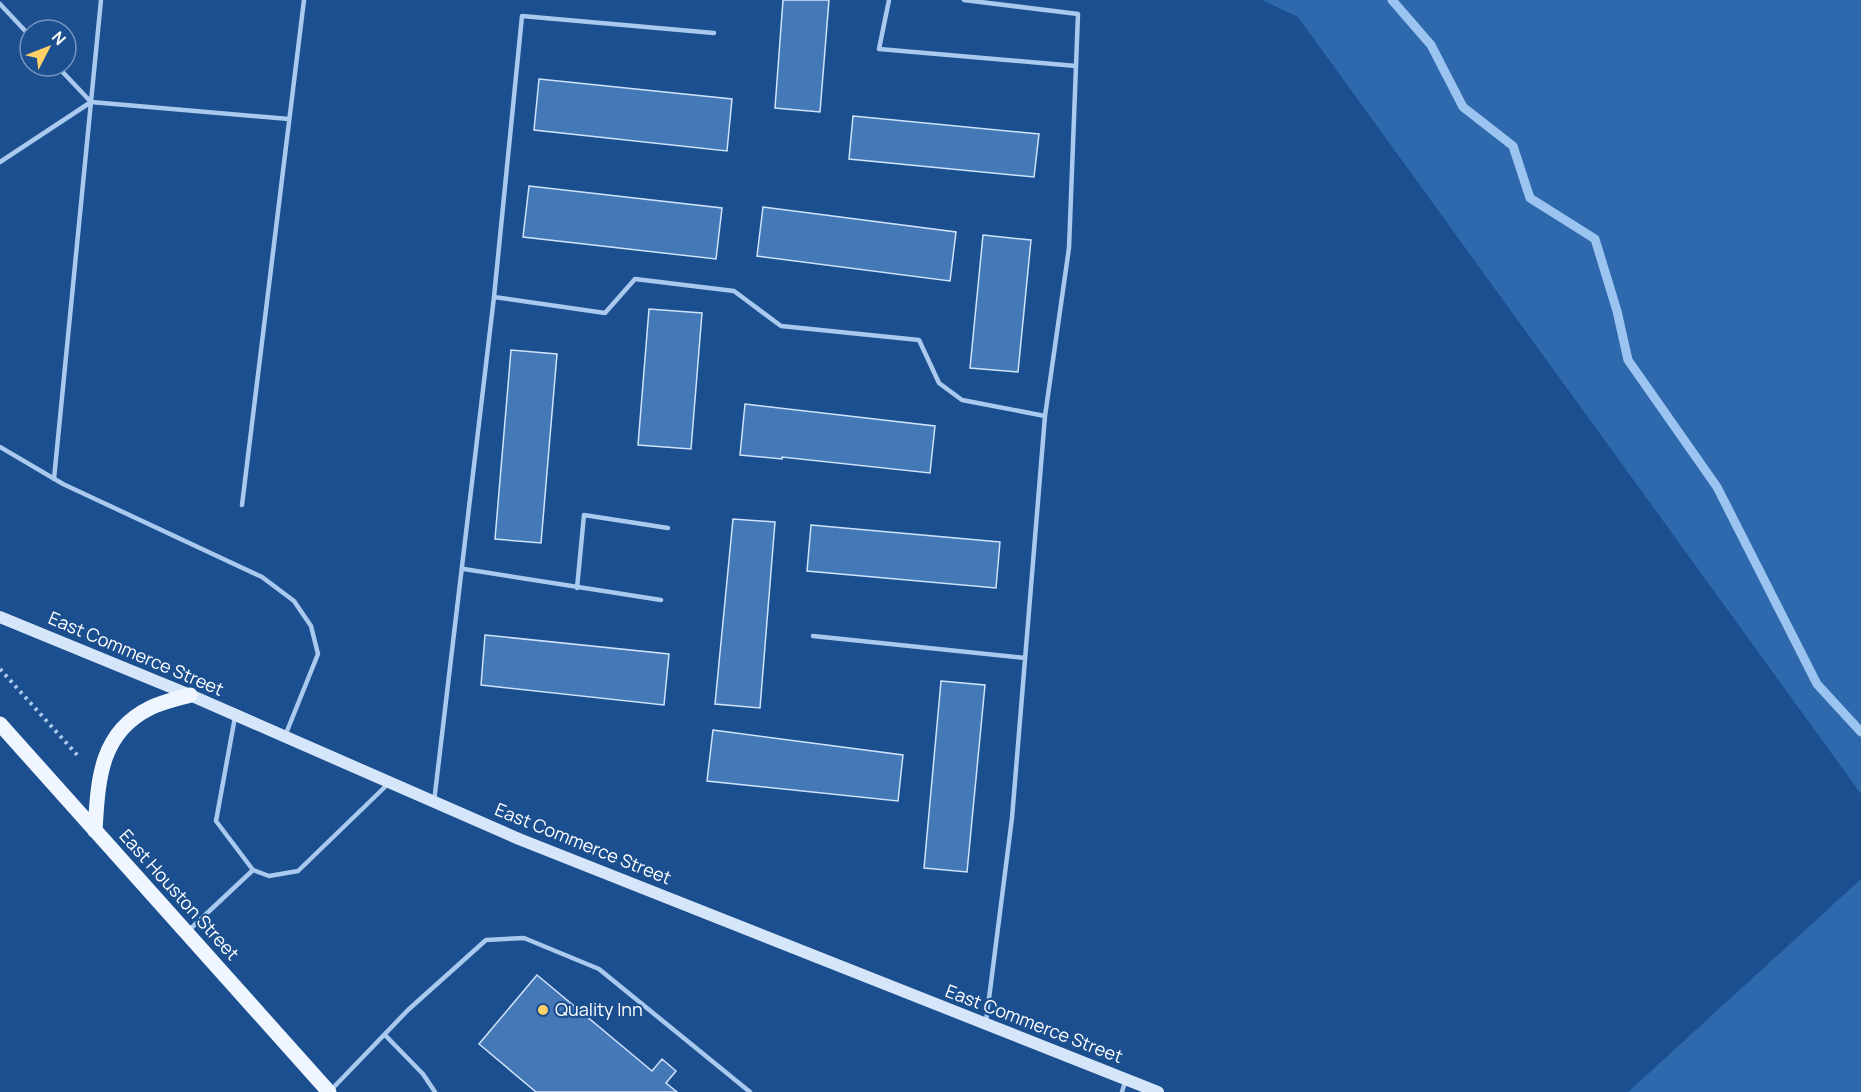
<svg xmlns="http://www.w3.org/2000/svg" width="1861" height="1092" font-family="Manrope,sans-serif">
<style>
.green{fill:#2e69ad}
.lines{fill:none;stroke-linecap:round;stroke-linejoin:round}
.stream{stroke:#9cc4f0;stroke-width:9}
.building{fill:#4478b7;stroke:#cfe3fa;stroke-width:1.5}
.path{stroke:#a9c9ee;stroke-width:4;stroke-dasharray:3 4.5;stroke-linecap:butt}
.lane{stroke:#a9c9ee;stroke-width:4.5}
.secondary{stroke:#d6e6fa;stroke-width:12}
.primary{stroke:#f0f6ff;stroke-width:15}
.poi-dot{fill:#ffd166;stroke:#1b4f8f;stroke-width:2}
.labels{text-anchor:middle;stroke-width:4.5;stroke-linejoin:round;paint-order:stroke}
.street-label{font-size:18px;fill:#fff;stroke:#1b4f8f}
.poi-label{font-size:18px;fill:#fff;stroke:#1b4f8f;text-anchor:start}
</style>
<rect width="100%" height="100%" fill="#1b4f8f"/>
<path class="green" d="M 1262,0 L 1861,0 L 1861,794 L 1298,17 Z
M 1861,879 L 1861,1092 L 1628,1092 Z"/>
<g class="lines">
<path class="stream" d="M 1392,0 L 1431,45 L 1463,107 L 1513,146 L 1530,198 L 1595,239 L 1617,311 L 1628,360 L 1717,487 L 1817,684 L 1861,732"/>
</g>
<path class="building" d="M 783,0 L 829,0 L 820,112 L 775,108 Z
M 539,79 L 732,99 L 727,151 L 534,130 Z
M 853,116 L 1039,134 L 1034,177 L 849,159 Z
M 529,186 L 722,208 L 716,259 L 523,237 Z
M 763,207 L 956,232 L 950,281 L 757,256 Z
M 983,235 L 1031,240 L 1018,372 L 970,368 Z
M 649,309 L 702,313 L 691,449 L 638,445 Z
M 511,350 L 557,354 L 541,543 L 495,539 Z
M 745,404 L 935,426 L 930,473 L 782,457 L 782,459 L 740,455 Z
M 733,519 L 775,522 L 760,708 L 715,704 Z
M 811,525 L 1000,542 L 996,588 L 807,571 Z
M 485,635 L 669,654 L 664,705 L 481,685 Z
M 941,681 L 985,685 L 967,872 L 924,868 Z
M 713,730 L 903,755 L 898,801 L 707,781 Z
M 537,975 L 652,1071 L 662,1059 L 676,1071 L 666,1083 L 677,1092 L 536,1092 L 479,1044 Z"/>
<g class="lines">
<path class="path" d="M 0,669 L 79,757"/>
<path class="lane" d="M 889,0 L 879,49 L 1076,66
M 964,0 L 1078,14 L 1069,248 L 1045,416
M 0,4 L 30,36
M 57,66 L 91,102
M 0,162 L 91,102 L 289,119
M 494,297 L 522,16 L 714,33
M 0,447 L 63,484 L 262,577 L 294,601 L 311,626 L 318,654 L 285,736
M 54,479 L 101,0
M 242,505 L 304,0
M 464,569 L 661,600
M 577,588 L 584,515 L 668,528
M 813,636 L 1025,658
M 235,717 L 216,821 L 253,870 L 269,876 L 298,871 L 389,783
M 434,802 L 494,297 L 605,313 L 635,279 L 734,291 L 781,326 L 919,340 L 939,383 L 962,400 L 1045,416 L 1012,818 L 986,1022
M 187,932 L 253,870
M 385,1035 L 423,1074 L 435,1092
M 331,1090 L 408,1010 L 486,940 L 524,938 L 599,969 L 750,1092
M 1122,1092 L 1125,1082"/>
<path class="secondary" d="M 0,617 L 190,695 L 519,839 L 1158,1092"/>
<path class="primary" d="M 0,724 L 329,1092
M 95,831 C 98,782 99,733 150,708 C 162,702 177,699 190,695"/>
</g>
<circle class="poi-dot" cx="543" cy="1010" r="6"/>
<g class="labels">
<g class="street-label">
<text transform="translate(136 654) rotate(23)" y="6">East Commerce Street</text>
<text transform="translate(583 844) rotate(22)" y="6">East Commerce Street</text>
<text transform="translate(179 895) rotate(48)" y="6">East Houston Street</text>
<text transform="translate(1034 1024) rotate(21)" y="6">East Commerce Street</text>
</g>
<g class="poi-label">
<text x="555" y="1016">Quality Inn</text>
</g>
</g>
<g transform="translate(48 48) rotate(48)"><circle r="28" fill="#1b4f8f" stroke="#7695bc" stroke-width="1.5"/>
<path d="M0-4.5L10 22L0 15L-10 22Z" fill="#ffd166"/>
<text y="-9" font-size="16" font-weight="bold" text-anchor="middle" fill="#ffffff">N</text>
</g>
</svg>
